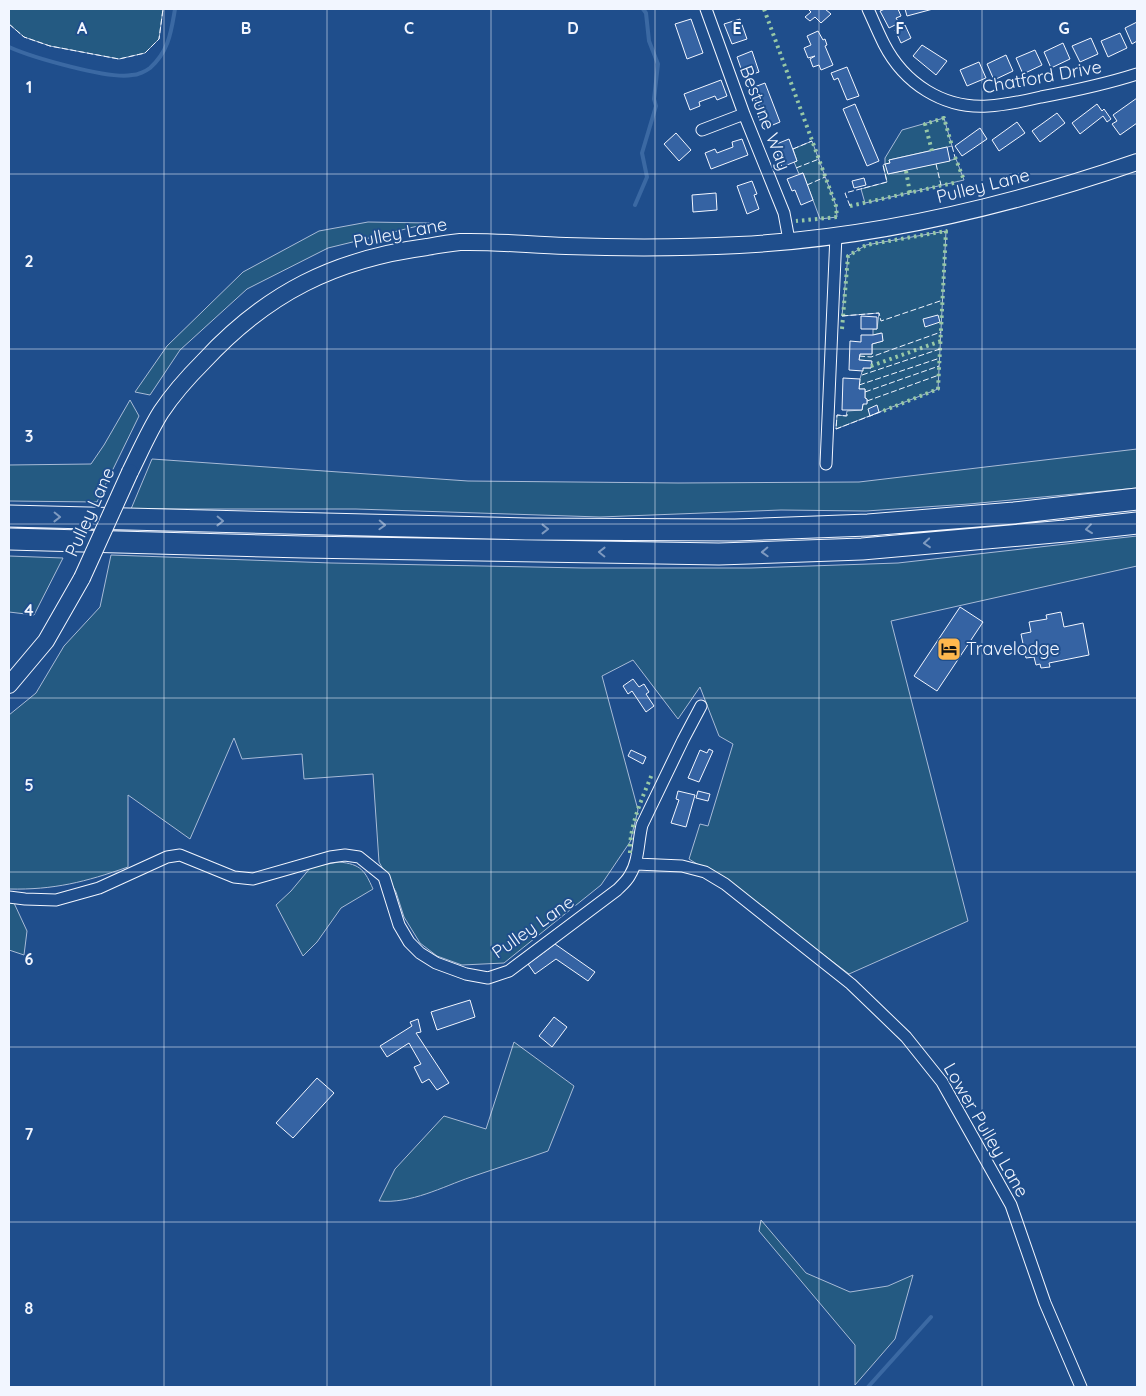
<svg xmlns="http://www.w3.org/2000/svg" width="1146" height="1396" font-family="Quicksand,sans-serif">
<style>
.green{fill:#245a82;stroke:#a8bbd7}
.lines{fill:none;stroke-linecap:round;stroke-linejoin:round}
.stream{stroke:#3b69a3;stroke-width:4}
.building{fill:#3563a3;stroke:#f2f6ff}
.street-casing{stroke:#f2f6ff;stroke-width:13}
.secondary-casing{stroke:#f2f6ff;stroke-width:18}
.highway-casing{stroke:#f2f6ff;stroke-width:23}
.street{stroke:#1f4e8c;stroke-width:11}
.secondary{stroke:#1f4e8c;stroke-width:16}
.highway{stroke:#1f4e8c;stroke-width:21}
.secondary-bridge-casing{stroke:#f2f6ff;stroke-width:18;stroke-linecap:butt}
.secondary-bridge{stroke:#1f4e8c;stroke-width:16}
.hedge{stroke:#97c8a6;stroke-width:4;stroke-dasharray:2.5 4;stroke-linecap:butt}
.fence{stroke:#f2f6ff;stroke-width:1;stroke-dasharray:6 2.5;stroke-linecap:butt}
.oneway{stroke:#7e9ac0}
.grid{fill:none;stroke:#f2f6ff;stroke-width:1;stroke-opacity:0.55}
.labels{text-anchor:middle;stroke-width:4;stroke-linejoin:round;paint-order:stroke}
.street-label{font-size:18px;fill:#f2f6ff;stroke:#1f4e8c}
.poi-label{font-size:18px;fill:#f2f6ff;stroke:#1f4e8c;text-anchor:start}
.grid-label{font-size:16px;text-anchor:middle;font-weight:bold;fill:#f2f6ff;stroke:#1f4e8c;stroke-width:4;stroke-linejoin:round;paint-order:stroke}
</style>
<rect width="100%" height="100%" fill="#1f4e8c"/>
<path class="green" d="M 9,9 L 163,9 L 159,39 L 145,53 L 119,59 L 50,46 L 24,37 L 9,24 Z
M 944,118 L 952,146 L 889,160 L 890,163 L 886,164 L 888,174 L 956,159 L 964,180 L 865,203 L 861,189 L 887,182 L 883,165 L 885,164 L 885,158 L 902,130 Z
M 812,141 L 836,206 L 837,217 L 820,219 L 803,173 L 799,174 L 794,162 L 797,161 L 793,149 Z
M 368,222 L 430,223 L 328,248 L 247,289 L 180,350 L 150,395 L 135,392 L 167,346 L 243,272 L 319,231 Z
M 946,231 L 938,389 L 836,429 L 837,415 L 846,416 L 847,411 L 862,410 L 863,404 L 867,403 L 867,399 L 865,398 L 865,389 L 859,389 L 860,379 L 863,368 L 871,368 L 871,361 L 859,360 L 860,354 L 872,354 L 872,344 L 883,341 L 881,333 L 873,335 L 873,329 L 877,329 L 879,313 L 842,316 L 848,256 L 866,245 Z
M 130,400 L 139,416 L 97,502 L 9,501 L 9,465 L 91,464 L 104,445 Z
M 1137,449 L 1137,488 L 969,504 L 866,511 L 781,510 L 600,517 L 356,509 L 131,509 L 152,459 L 468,481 L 678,483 L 859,482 Z
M 1137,536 L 1137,566 L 891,621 L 968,921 L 849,974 L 734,887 L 689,859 L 700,824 L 708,826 L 733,744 L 719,736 L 700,687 L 678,719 L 633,660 L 602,676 L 638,810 L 630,842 L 601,885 L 504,963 L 462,965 L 437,956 L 420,943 L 404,917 L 396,892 L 379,862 L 373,774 L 304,779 L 302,754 L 242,759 L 234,738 L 190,839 L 128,795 L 128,867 C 85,882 54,890 9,889 L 9,715 L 36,693 L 64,646 L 100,607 L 111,555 L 331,563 L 583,568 L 751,568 L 898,563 Z
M 9,556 L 63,558 L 34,615 L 9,612 Z
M 339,862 C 361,864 365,871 373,889 L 341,908 L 317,942 L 303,956 L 276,905 L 291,891 L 311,867 Z
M 9,903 L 14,903 L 27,931 L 24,955 L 9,950 Z
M 514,1042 L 574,1086 L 548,1151 C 523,1160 497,1168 471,1177 C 442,1187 411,1204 379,1201 L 395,1169 L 444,1116 L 486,1129 Z
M 761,1220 L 806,1273 L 850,1292 L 888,1286 L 913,1275 L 895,1339 L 855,1385 L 855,1345 L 759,1231 Z"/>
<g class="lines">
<path class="stream" d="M 9,47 C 31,57 110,80 132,75 C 138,75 146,71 150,68 C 169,51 171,32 175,9
M 635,205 L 647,177 L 642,153 L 656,106 L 654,99 L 658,64 L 649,41 L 646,13 L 643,9
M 868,1387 L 931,1317"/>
</g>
<path class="building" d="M 808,9 L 825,9 L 831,14 L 821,23 L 815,17 L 810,21 L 805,17 L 811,12 Z
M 885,9 L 898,9 L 901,16 L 896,18 L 899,23 L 889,28 L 880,11 Z
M 905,9 L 933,9 L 907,16 Z
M 691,19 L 703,53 L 687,59 L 675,24 Z
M 740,19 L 747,39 L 732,44 L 724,24 Z
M 1137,22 L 1137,41 L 1132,44 L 1125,28 Z
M 905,25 L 911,38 L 901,43 L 895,30 Z
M 818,31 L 823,40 L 825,39 L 827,45 L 825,46 L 833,65 L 821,70 L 819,65 L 813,67 L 810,59 L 815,56 L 808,58 L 804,48 L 811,45 L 807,36 Z
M 1120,33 L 1127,48 L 1108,57 L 1101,41 Z
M 1091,38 L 1098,54 L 1080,62 L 1072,46 Z
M 1063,43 L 1070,59 L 1051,68 L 1044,52 Z
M 922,45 L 947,61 L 936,75 L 913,56 Z
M 1035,50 L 1042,65 L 1023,74 L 1016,58 Z
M 752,51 L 759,72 L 744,77 L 737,57 Z
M 1006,55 L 1013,71 L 994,80 L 987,64 Z
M 979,62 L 986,78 L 967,86 L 960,70 Z
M 847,67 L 859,96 L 847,100 L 838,78 L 834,80 L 831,73 Z
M 721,80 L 727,96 L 717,100 L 715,96 L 699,102 L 700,106 L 690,110 L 684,94 Z
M 765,83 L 780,122 L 763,129 L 758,115 L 762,114 L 757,100 L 753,101 L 749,89 Z
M 1137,98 L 1137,123 L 1120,135 L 1112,124 L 1117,121 L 1113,115 Z
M 855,104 L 879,161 L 867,166 L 843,109 Z
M 1097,104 L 1102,111 L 1104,109 L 1111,119 L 1107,122 L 1103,116 L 1080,134 L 1072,123 Z
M 1057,113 L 1065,123 L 1040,142 L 1032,131 Z
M 1017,122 L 1025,133 L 999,151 L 992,140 Z
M 980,128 L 987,139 L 962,156 L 955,146 Z
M 676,133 L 691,150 L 679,161 L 664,144 Z
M 742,139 L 748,155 L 711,169 L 705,153 L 715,149 L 717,153 L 733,147 L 732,142 Z
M 789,139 L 797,161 L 782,167 L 774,145 Z
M 947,147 L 950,161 L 888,174 L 885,164 L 890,163 L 889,160 Z
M 803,173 L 813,200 L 801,205 L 795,190 L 792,191 L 787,179 Z
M 864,178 L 866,185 L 854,188 L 852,181 Z
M 752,181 L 757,194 L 754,195 L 759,209 L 747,214 L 737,186 Z
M 716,193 L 717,210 L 693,212 L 692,195 Z
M 938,315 L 940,322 L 925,327 L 923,319 Z
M 861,316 L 877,317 L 877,329 L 861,329 Z
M 882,333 L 883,341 L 872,344 L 872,354 L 860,354 L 859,360 L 872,361 L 871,368 L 863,368 L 863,371 L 849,370 L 850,341 L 861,342 L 861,335 L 873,335 Z
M 843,378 L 860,379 L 859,389 L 865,389 L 865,398 L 867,399 L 867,404 L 863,404 L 862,410 L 842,410 Z
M 877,405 L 879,412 L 870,416 L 868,409 Z
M 960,607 L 983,622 L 937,691 L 914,676 Z
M 1061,612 L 1064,627 L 1083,623 L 1089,655 L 1049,663 L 1050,667 L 1041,668 L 1040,664 L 1036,665 L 1034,657 L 1026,658 L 1021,634 L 1031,632 L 1029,622 L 1047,619 L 1046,615 Z
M 633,679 L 639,687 L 644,684 L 649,692 L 646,694 L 654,706 L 646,712 L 632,691 L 628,694 L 623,686 Z
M 709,749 L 713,751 L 699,782 L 688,778 L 700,750 L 707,753 Z
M 631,750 L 646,757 L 643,764 L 628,756 Z
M 678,791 L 695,795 L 686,827 L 671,823 L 679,800 L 676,799 Z
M 698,791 L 710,794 L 708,801 L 696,798 Z
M 555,944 L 595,972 L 588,981 L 556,959 L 535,974 L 528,964 Z
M 470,1000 L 475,1017 L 437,1030 L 431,1012 Z
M 554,1017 L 567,1027 L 552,1047 L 539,1036 Z
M 418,1019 L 421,1032 L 416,1033 L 449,1083 L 437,1090 L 429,1079 L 422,1083 L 414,1067 L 421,1064 L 409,1043 L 387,1057 L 380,1046 L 412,1026 L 410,1022 Z
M 317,1078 L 334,1093 L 293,1138 L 276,1123 Z"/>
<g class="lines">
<g class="street-casing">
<path id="street" d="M 706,9 L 744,114 L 784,213 L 789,240
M 868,9 C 873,20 878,32 884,44 C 904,83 943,109 988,106 C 1006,105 1024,101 1041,97 C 1073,91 1106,84 1137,74
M 702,130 L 744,114
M 826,464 L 836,235
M 636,864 L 682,866 L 705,872 L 725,884 L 851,984 L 906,1037 L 942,1082 L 1011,1205 L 1045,1303 L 1081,1387
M 9,897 L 25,899 L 56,900 L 99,888 L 167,857 L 180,855 L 234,877 L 253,879 L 330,857 L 345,855 L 359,857 L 384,877 L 399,925 L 409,942 L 420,953 L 436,963 L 466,974 L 488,978 L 509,971 L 617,890 C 621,886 627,881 630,875 C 639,861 638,841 642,825 L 683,740 L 701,706"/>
</g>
<g class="secondary-casing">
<path id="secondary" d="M 130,472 C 140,452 149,431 161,412 C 173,394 188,377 204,361 C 267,293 335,259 427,247 C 438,245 449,243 460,242 C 495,241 531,245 566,246 C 624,248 682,248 739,245 C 875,238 1009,206 1137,162
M 9,685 L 46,641 L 82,578"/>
</g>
<g class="highway-casing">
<path id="highway" d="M 9,516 L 526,529 L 735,530 L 868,525 L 1014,513 L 1137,499
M 9,539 L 304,547 L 719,554 L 862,549 L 1065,531 L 1137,523"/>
</g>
<use href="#street" class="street"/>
<use href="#secondary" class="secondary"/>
<use href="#highway" class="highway"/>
<g class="secondary-bridge-casing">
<path id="secondary-bridge" d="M 82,578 L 130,472"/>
</g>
<use href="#secondary-bridge" class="secondary-bridge"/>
<path class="hedge" d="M 764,9 L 836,206 L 837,217 L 796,221
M 932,151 L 925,124 L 944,118 L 952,146
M 955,157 L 964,180
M 906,171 L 910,193
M 850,206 L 958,182
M 842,329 L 848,256 L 866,245 L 946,231 L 938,389 L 883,411
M 871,366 L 941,341
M 630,853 C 629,826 642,799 652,774"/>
<path class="fence" d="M 9,24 L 24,37 L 50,46 L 119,59 L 145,53 L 159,39 L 163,9
M 952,146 L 955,157
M 793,149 L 812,141
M 936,164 L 941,185
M 796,168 L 819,159
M 807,185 L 825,177
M 850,206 L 845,193 L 887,182 L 883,165 L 885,164
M 842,316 L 879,313 L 881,321 L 943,300
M 859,356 L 871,357 L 941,332
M 862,375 L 940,349
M 859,385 L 940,358
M 865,392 L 939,366
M 867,401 L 939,375
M 847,414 L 847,416 L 837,415 L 836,429 L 883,411"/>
</g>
<defs><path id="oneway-chevron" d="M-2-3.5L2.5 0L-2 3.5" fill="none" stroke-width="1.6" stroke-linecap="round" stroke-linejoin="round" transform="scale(1.25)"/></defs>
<g class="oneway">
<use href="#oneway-chevron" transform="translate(57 517) rotate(1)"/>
<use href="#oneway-chevron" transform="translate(220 521) rotate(1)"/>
<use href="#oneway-chevron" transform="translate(382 525) rotate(2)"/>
<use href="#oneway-chevron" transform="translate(545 529)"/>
<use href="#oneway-chevron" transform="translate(1089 529) rotate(173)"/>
<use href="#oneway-chevron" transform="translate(927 543) rotate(175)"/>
<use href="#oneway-chevron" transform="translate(602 552) rotate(-179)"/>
<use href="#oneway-chevron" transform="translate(765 552) rotate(178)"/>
</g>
<path class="grid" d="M 164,9 L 164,1387M 327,9 L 327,1387M 491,9 L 491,1387M 655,9 L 655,1387M 819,9 L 819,1387M 982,9 L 982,1387M 9,174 L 1137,174M 9,349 L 1137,349M 9,524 L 1137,524M 9,698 L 1137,698M 9,872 L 1137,872M 9,1047 L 1137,1047M 9,1222 L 1137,1222"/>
<defs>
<g id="hotel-square" transform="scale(1.25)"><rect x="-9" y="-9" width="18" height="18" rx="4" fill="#ffb74d" stroke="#1f4e8c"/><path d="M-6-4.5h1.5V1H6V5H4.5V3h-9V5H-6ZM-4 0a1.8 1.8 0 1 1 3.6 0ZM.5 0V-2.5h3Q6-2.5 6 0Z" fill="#111"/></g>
</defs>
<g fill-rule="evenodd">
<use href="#hotel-square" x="949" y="649"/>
</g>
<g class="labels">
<g class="street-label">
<text transform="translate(1042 77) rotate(-10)" y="6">Chatford Drive</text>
<text transform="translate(765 118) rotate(69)" y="6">Bestune Way</text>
<text transform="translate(983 186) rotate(-14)" y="6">Pulley Lane</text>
<text transform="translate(400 233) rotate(-11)" y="6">Pulley Lane</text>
<text transform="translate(90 512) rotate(-66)" y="6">Pulley Lane</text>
<text transform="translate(533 927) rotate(-35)" y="6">Pulley Lane</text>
<text transform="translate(986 1130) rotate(60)" y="6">Lower Pulley Lane</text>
</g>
<g class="poi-label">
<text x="966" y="655">Travelodge</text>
</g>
</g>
<g class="grid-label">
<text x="82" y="34">A</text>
<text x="246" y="34">B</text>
<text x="409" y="34">C</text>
<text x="573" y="34">D</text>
<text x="737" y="34">E</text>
<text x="900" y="34">F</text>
<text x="1064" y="34">G</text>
<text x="29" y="93">1</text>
<text x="29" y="267">2</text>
<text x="29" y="442">3</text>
<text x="29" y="616">4</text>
<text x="29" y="791">5</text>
<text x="29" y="965">6</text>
<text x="29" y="1140">7</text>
<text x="29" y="1314">8</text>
</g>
<rect width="1146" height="1396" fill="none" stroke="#f2f6ff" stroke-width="20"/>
</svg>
